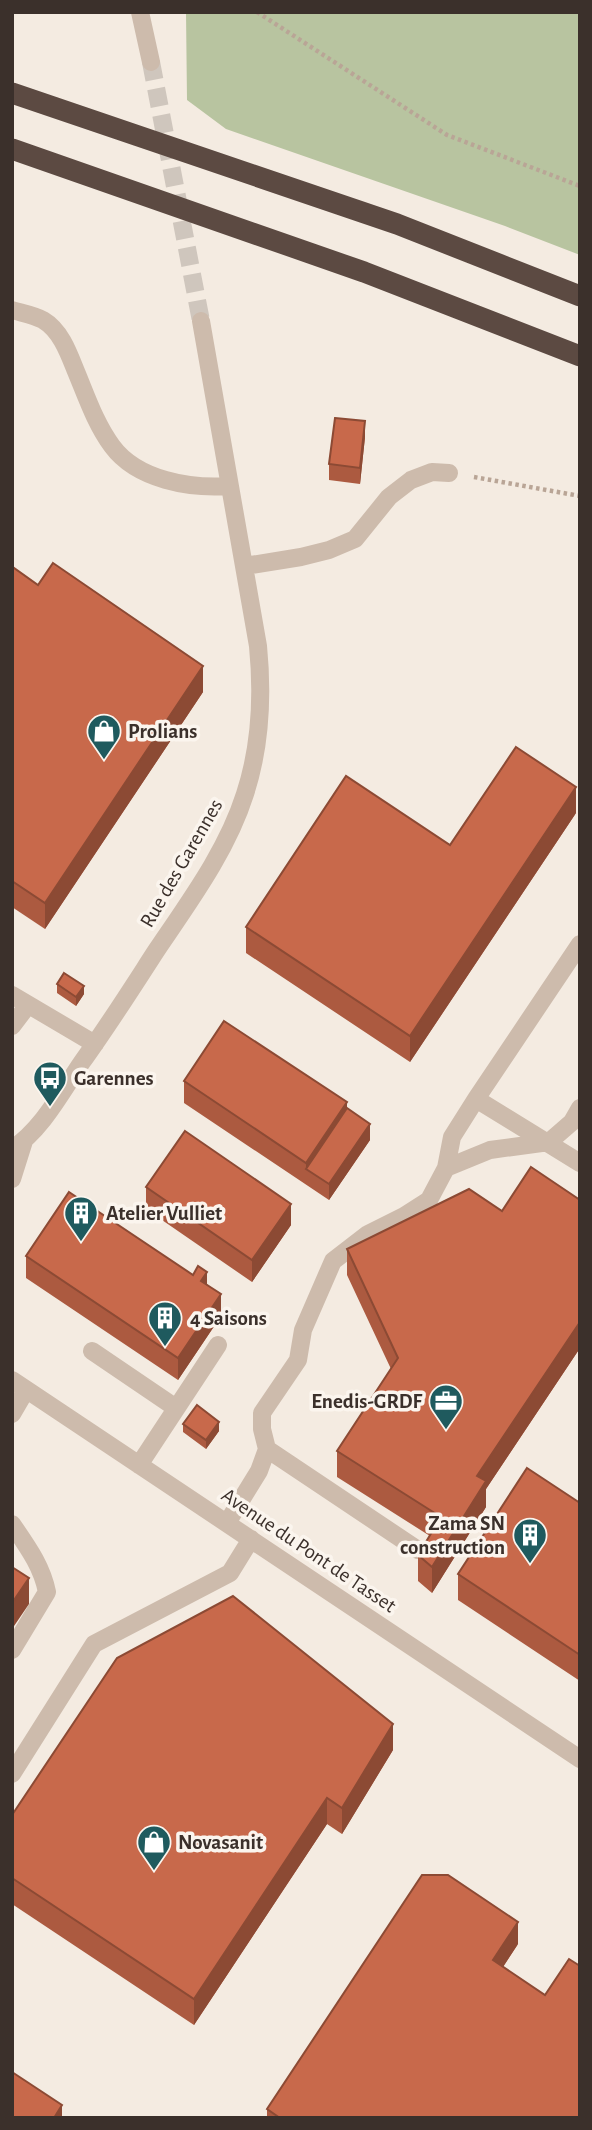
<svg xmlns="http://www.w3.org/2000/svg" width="592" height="2130" font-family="'Alegreya Sans',sans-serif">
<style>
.green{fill:#b8c4a0}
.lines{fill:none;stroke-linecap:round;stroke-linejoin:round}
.minor-tunnel{stroke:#cfc6bd;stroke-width:18;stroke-dasharray:18 9;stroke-linecap:butt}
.path{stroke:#b9a596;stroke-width:4.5;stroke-dasharray:3.5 3.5;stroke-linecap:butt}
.minor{stroke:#cdbbac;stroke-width:18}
.highway{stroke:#5c4a42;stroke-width:21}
.wall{fill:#ac5a40}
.shaded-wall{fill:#8c4a34}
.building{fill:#c8694b;stroke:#8c4a34;stroke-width:2}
.labels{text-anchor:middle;stroke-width:7;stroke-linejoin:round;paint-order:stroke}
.poi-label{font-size:21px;font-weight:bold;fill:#3b302b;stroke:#fbf5ee;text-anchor:start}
.street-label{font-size:21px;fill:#3b302b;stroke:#fbf5ee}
</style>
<rect width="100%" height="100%" fill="#f4ebe1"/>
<path class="green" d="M 186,12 L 580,12 L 580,255 L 505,226 L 226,129 L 187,100 Z"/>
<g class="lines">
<path class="minor-tunnel" d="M 151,62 L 201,321"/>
<path class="path" d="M 257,12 L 447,135 L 580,186
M 474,477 L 580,496"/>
<path class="minor" d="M 140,12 L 151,62
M 12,310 C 22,313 34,315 43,320 C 60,330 68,351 75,369 C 86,395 95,423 112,446 C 137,480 190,489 230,486
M 245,566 L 301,557 L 329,550 L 355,539 L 389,497 L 411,480 L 432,472 L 449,473
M 580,944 L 476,1099 L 580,1163
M 12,995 L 95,1044
M 12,1026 L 28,1005
M 12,1149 C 42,1130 62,1091 82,1062 C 108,1026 132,988 156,951 C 189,902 227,851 245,794 C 261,745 263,697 258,646 L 201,321
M 446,1168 L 490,1150 L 549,1142 L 572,1122 L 580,1108
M 12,1179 L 24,1141
M 92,1351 L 176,1408
M 12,1380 L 580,1759
M 12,1414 L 26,1390
M 267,1449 L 418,1550
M 139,1465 L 218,1345
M 227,1523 L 259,1471 L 267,1449 L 262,1429 L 262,1413 L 298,1360 L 303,1330 L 333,1261 L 368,1234 L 404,1216 L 429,1200 L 446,1168 L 452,1137 L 476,1099
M 12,1524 C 27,1546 42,1566 47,1592 L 12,1650
M 12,1774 L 94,1644 L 230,1573 L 251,1539"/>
<path class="highway" d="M 12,93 L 397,224 L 580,296
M 12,149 L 364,272 L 580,356"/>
</g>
<path class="wall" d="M 365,437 L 360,484 L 329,480 L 329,464 Z
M 12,571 L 38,585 L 203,692 L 45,929 L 12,907 Z
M 576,813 L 410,1062 L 246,953 L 246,927 L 450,845 Z
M 57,984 L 84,994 L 76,1006 L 57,993 Z
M 184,1081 L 347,1108 L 370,1140 L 329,1200 L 184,1103 Z
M 146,1187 L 291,1225 L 252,1282 L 146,1209 Z
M 580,1200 L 580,1348 L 486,1489 L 486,1507 L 432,1593 L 418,1581 L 418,1555 L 430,1536 L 337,1477 L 337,1451 L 391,1369 L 347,1275 L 347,1249 L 502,1211 Z
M 26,1256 L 207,1284 L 221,1316 L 178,1380 L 26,1278 Z
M 183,1424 L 219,1431 L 206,1449 L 183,1432 Z
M 580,1503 L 580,1681 L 458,1600 L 458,1574 Z
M 393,1750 L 342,1834 L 327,1824 L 194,2025 L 12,1904 L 12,1815 Z
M 518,1944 L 503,1967 L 545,1995 L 580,2118 L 267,2118 L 267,2109 Z"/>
<path class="shaded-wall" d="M 365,421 L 365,437 L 360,484 L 360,468 Z
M 203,666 L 203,692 L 45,929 L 45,903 Z
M 576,787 L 576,813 L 410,1062 L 410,1036 Z
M 84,986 L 84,994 L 76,1006 L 76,997 Z
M 347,1102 L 347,1124 L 306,1169 L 306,1185 L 306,1163 Z
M 370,1124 L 370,1140 L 329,1200 L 329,1184 Z
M 291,1204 L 291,1225 L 252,1282 L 252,1260 Z
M 207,1272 L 207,1293 L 201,1281 Z
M 221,1294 L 221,1316 L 178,1380 L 178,1358 Z
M 580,1322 L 580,1348 L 486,1489 L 486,1507 L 432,1593 L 432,1567 L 477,1476 Z
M 219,1422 L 219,1431 L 206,1449 L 206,1440 Z
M 29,1578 L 29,1604 L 12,1629 L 12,1603 Z
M 393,1724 L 393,1750 L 342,1834 L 342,1808 Z
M 327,1798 L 327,1824 L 194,2025 L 194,1999 Z
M 518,1922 L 518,1944 L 493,1982 L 493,1960 Z
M 62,2105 L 62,2118 L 54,2118 Z"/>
<path class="building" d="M 335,418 L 365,421 L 360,468 L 329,464 Z
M 53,563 L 203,666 L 45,903 L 12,881 L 12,571 L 14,568 L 38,585 Z
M 516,747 L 576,787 L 410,1036 L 246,927 L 346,776 L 450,845 Z
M 64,973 L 84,986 L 76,997 L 57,984 Z
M 224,1021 L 347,1102 L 306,1163 L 184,1081 Z
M 347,1108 L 370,1124 L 329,1184 L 306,1169 Z
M 185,1131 L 291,1204 L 252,1260 L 146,1187 Z
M 531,1167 L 580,1200 L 580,1322 L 477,1476 L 486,1481 L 432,1567 L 418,1555 L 441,1517 L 337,1451 L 398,1358 L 347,1249 L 469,1189 L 502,1211 Z
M 69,1192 L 193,1275 L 198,1266 L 207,1272 L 201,1281 L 221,1294 L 178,1358 L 26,1256 Z
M 197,1405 L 219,1422 L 206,1440 L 183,1424 Z
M 527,1468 L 580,1503 L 580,1655 L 458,1574 Z
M 12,1567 L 29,1578 L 12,1603 Z
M 233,1596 L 393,1724 L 342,1808 L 327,1798 L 194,1999 L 12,1878 L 12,1815 L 117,1658 Z
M 422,1875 L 448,1875 L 518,1922 L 493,1960 L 545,1995 L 569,1959 L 580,1966 L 580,2118 L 280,2118 L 267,2109 Z
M 12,2072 L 62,2105 L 54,2118 L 12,2118 Z"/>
<defs>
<g id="shop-pin" transform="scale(1.75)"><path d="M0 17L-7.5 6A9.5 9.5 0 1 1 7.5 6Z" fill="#1f5a5e" stroke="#fbf5ee"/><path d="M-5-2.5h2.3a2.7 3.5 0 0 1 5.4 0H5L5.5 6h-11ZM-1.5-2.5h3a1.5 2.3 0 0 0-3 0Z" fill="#fff"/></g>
<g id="bus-pin" transform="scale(1.75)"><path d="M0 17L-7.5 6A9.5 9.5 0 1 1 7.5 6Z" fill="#1f5a5e" stroke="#fbf5ee"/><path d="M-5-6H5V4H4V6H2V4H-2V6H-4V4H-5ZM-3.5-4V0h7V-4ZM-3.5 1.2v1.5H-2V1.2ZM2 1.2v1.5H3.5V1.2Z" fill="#fff"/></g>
<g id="building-pin" transform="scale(1.75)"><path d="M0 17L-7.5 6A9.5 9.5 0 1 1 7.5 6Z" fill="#1f5a5e" stroke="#fbf5ee"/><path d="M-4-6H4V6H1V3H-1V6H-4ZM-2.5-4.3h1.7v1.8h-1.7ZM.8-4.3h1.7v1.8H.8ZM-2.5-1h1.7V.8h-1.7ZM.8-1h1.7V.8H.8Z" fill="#fff"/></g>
<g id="office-pin" transform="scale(1.75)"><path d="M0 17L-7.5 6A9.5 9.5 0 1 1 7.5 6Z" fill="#1f5a5e" stroke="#fbf5ee"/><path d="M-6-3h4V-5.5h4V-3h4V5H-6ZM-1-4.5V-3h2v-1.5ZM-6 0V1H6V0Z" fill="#fff"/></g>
</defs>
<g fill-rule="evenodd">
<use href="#shop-pin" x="104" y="731"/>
<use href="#bus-pin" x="50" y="1078"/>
<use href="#building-pin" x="81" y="1213"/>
<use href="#building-pin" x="165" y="1318"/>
<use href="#office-pin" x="446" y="1401"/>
<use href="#building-pin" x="530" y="1535"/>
<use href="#shop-pin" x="154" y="1842"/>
</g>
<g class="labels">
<g class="poi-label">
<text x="128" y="738">Prolians</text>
<text x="74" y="1085">Garennes</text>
<text x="106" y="1220">Atelier Vulliet</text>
<text x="190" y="1325">4 Saisons</text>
<text x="422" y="1408" text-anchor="end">Enedis-GRDF</text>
<text x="505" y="1530" text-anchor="end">Zama SN<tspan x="505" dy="24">construction</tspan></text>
<text x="178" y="1849">Novasanit</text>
</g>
<g class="street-label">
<text transform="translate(181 863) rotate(-60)" y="7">Rue des Garennes</text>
<text transform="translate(309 1550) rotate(34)" y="7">Avenue du Pont de Tasset</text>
</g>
</g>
<rect width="592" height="2130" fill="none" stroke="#3b302b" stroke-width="28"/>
</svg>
